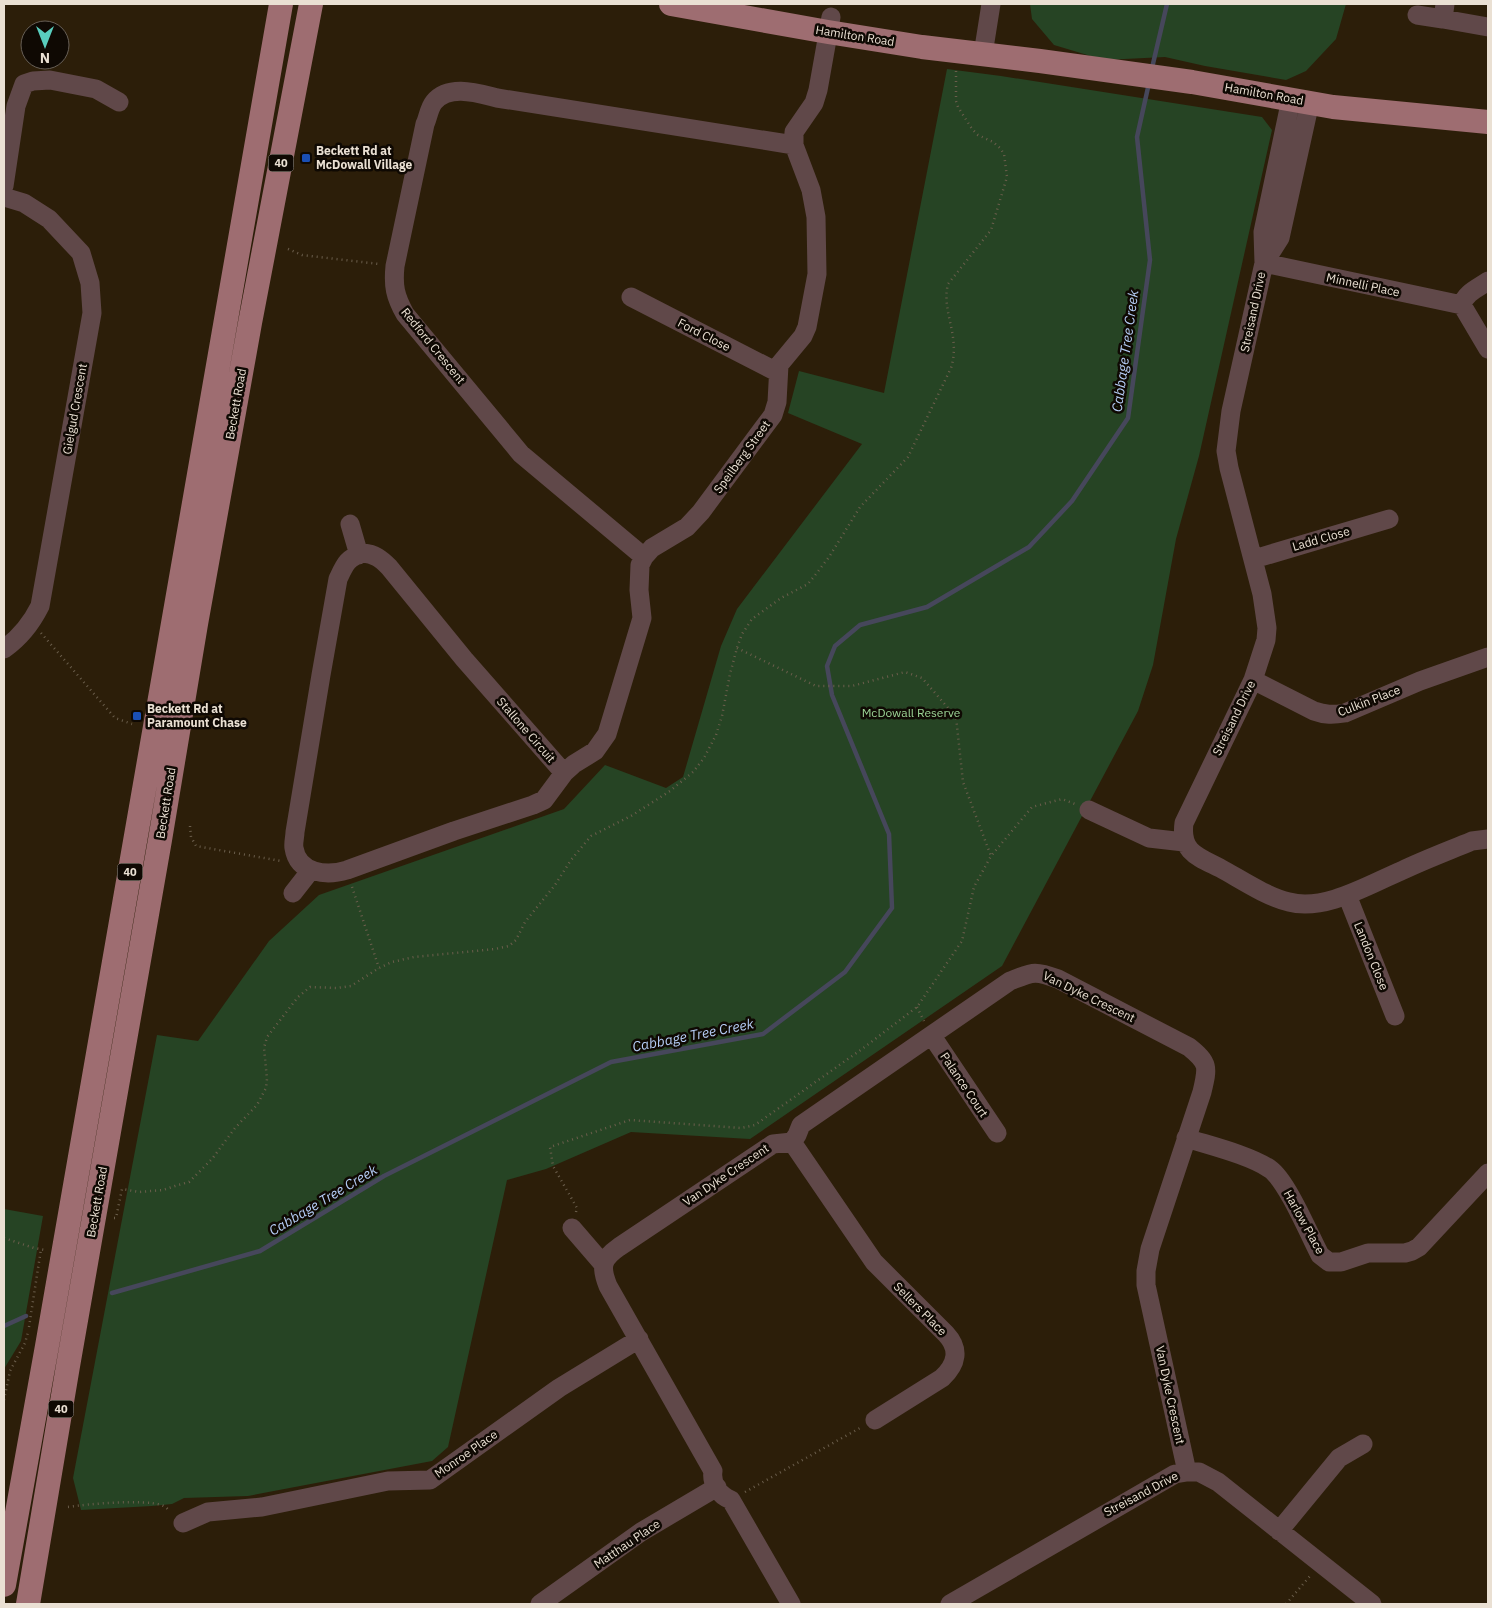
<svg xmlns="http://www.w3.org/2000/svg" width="1492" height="1608" font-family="'IBM Plex Sans',sans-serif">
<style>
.green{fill:#264424}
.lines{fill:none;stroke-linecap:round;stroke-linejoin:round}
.stream{stroke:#46475b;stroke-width:4.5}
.path{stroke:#6b5e4c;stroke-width:2.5;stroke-dasharray:1 4;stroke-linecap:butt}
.minor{stroke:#604849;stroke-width:19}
.major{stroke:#9e6d71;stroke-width:24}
.transit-dot{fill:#1a4fb4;stroke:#0f0903;stroke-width:2}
.labels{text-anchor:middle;stroke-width:5;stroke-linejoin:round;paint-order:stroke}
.shield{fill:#0f0903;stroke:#a8a095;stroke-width:1}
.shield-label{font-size:11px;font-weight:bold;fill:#eae0d3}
.street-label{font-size:12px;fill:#eae0d3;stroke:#0f0903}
.poi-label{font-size:12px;font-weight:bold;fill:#eae0d3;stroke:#0f0903;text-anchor:start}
.park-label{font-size:12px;fill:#9dd697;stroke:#0f0903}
.water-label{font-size:14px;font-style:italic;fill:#b6cef7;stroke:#0f0903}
</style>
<rect width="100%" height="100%" fill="#2c1e09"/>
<path class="green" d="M 1030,4 L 1346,4 L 1336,39 L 1306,71 L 1286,80 L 1205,66 L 1165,57 L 1104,60 L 1054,45 L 1032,19 Z
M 947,69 L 1001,76 L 1262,117 L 1272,130 L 1199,456 L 1176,539 L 1153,665 L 1138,711 L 1002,966 L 750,1139 L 631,1132 L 546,1169 L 507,1180 L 448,1447 L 432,1461 L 248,1496 L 184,1498 L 172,1504 L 152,1506 L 81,1510 L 73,1478 L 157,1035 L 198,1041 L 269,941 L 319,895 L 564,809 L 605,765 L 666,788 L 683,777 L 721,646 L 737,609 L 862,444 L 788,413 L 799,371 L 884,393 Z
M 4,1209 L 43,1216 L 21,1341 L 4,1369 Z"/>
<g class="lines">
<path class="stream" d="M 1152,68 L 1167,4
M 112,1293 L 260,1251 L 384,1176 L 611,1062 L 763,1034 L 845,972 L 892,908 L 889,834 L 832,695 L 827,666 L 835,646 L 860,625 L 927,607 L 1029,547 L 1072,501 L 1128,418 L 1150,260 L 1137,137 L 1149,83
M 4,1326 L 26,1316"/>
<path class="path" d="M 288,249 L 302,255 L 379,264
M 41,633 L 115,718 L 132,724
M 737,648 L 816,686 L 852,686 L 905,672 L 922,678 L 956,717 L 963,782 L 991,856
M 190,826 L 191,837 L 196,846 L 281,861
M 352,887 L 379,968
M 917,1007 L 924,1021
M 576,1212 L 577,1208 L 553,1166 L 550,1147 L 630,1120 L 741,1128 L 755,1125 L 862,1049 L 917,1007 L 962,941 L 974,887 L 991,856 L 1032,807 L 1062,799 L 1075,804
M 114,1218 L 116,1218 L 122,1189 L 139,1192 L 163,1190 L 175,1186 L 189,1182 L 212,1159 L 235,1128 L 257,1105 L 266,1088 L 267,1079 L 264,1048 L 267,1037 L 298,997 L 310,987 L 337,988 L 351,986 L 379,968 L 392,962 L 414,957 L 495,949 L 509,946 L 516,940 L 525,922 L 555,885 L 571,860 L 591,836 L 631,816 L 670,791 L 693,772 L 704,758 L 716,735 L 722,716 L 730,674 L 737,648 L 742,634 L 752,619 L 781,598 L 808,584 L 816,574 L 829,557 L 860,507 L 908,457 L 951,368 C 961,336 941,312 948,284 L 991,230 L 1007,177 L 1004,154 L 1000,148 L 993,142 L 978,135 L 972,129 L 958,107 L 956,101 L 956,70
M 4,1238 L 34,1248 L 45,1250
M 29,1327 L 41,1249
M 4,1400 L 10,1371 L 25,1343 L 28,1332
M 745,1492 L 860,1428
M 68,1507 C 87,1504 144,1499 161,1505 C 165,1506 168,1509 170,1512
M 1286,1604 L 1310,1576"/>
<path class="minor" d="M 1445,4 L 1443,19 L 1488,27
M 1417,15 L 1443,19
M 984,48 L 991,4
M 1291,99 L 1263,232 L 1264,263 L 1231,411 L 1226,451 L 1229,468 L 1262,594 L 1267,628 L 1266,640 L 1253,680 L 1184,823 C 1180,852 1198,857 1220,868 C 1242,880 1265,896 1289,902 C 1324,912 1370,884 1401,871 C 1424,860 1448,851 1472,841 L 1488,839
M 4,186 L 16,106 L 24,84 L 33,81 L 50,80 L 96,89 L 119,102
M 4,197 L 24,203 L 49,219 L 81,253 L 90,283 L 92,313 L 40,606 C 31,624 21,637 4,649
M 1264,263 L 1462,305
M 1264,263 L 1280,238 L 1310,102
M 1488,281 C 1478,288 1465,293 1462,305 L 1488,349
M 631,297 L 777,372
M 350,524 L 359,555
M 363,553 C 375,554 381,559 389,567 L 464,659 L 564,773 L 544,800 L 533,805 L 454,831 L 347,870 C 327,876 298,874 294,848 C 293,843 295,837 295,832 L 321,675 L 338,579 C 345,564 347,558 363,553 Z
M 644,557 L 521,454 L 405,314 C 395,296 393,286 395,266 L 425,124 C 428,118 429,108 434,102 C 449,84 477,93 497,98 L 794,145
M 1254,559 L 1389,519
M 1253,680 L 1314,711 C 1325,715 1333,715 1345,713 L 1420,681 L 1488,657
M 564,773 L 574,764 L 595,751 L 607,734 L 642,618 L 639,590 L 640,565 L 644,557 L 652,548 L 687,527 L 701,512 L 764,427 L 773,415 L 777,402 L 779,365 L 803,336 L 807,327 L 817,274 L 816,217 L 811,190 L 794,145 L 794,132 L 814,103 L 818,90 L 831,17
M 1089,810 L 1149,838 L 1184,842
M 293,893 L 311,870
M 1347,895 L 1395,1016
M 932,1036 L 997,1133
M 1186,1138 C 1211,1146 1249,1155 1270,1169 C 1287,1181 1309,1234 1320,1255 L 1329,1262 L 1341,1262 L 1368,1253 L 1405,1253 L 1412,1251 L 1419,1247 L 1488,1173
M 792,1142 L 874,1262 L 946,1334 C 960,1349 957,1364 942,1378 L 875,1420
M 572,1228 L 603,1264
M 183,1523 L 208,1512 L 262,1507 L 388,1481 L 430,1480 L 559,1388 L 639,1339
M 1279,1531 L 1339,1458 L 1363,1444
M 540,1604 L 641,1532 L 717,1487
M 791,1604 L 731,1500 C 719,1495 711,1484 713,1471 L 608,1286 C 600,1266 602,1259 619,1247 L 773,1144 L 792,1142 L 797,1135 L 801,1125 L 1010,981 C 1033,972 1034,970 1058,979 L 1189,1047 C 1209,1063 1208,1067 1202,1092 L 1150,1249 L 1146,1271 L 1146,1285 L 1187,1472
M 950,1604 L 1175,1474 L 1187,1472 L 1199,1472 L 1218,1482 L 1372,1604"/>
<path class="major" d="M 671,4 L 828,32 L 922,47 L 1040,61 L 1192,82 L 1333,107 L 1488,122
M 4,1585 L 47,1346 L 281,4
M 28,1604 L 68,1366 L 160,840 L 196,624 L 250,323 L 311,4"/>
</g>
<g class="transit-dot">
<rect x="301" y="153" width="10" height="10" rx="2.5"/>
<rect x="132" y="711" width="10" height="10" rx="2.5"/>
</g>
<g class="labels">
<g class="shield">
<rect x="268.5" y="154.5" width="25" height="17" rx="4"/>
<rect x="117.5" y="863.5" width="25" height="17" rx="4"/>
<rect x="48.5" y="1400.5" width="25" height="17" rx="4"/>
</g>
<g class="shield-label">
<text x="281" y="167">40</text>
<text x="130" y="876">40</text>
<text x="61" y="1413">40</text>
</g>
<g class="street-label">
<text transform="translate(855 36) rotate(9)" y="4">Hamilton Road</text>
<text transform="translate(1264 94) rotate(10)" y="4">Hamilton Road</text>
<text transform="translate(1363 285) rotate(12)" y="4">Minnelli Place</text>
<text transform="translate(1253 312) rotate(-78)" y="4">Streisand Drive</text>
<text transform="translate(704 335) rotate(27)" y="4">Ford Close</text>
<text transform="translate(433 346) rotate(51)" y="4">Redford Crescent</text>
<text transform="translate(236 404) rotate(-80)" y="4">Beckett Road</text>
<text transform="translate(75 409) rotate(-80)" y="4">Gielgud Crescent</text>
<text transform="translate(742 457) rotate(-54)" y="4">Speilberg Street</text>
<text transform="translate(1321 539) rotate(-16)" y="4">Ladd Close</text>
<text transform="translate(1369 701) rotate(-21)" y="4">Culkin Place</text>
<text transform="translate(1234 718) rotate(-64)" y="4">Streisand Drive</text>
<text transform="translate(526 730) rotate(49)" y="4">Stallone Circuit</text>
<text transform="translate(166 803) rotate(-81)" y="4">Beckett Road</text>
<text transform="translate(1371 956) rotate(68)" y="4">Landon Close</text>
<text transform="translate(1089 997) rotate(26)" y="4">Van Dyke Crescent</text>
<text transform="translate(964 1085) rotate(56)" y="4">Palance Court</text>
<text transform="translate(726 1175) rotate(-34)" y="4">Van Dyke Crescent</text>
<text transform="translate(97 1202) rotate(-80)" y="4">Beckett Road</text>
<text transform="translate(1304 1222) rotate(61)" y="4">Harlow Place</text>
<text transform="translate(920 1309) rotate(45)" y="4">Sellers Place</text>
<text transform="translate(1170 1395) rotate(78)" y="4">Van Dyke Crescent</text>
<text transform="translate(466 1454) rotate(-35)" y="4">Monroe Place</text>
<text transform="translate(1141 1494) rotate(-28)" y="4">Streisand Drive</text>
<text transform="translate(627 1544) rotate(-34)" y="4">Matthau Place</text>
</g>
<g class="poi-label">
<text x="316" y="155">Beckett Rd at<tspan x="316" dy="14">McDowall Village</tspan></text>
<text x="147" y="713">Beckett Rd at<tspan x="147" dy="14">Paramount Chase</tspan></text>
</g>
<g class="park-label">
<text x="911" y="717">McDowall Reserve</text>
</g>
<g class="water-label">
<text transform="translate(1125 351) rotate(-82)" y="5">Cabbage Tree Creek</text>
<text transform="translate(693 1035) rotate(-11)" y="5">Cabbage Tree Creek</text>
<text transform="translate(323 1200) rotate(-31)" y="5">Cabbage Tree Creek</text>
</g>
</g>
<rect width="1492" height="1608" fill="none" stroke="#eae0d3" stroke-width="10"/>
<g transform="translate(45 45) rotate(180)"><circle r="24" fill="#0f0903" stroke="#675f56"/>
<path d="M0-4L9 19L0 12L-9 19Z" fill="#59cebe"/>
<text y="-8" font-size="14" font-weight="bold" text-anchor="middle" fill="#eae0d3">N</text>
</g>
</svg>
